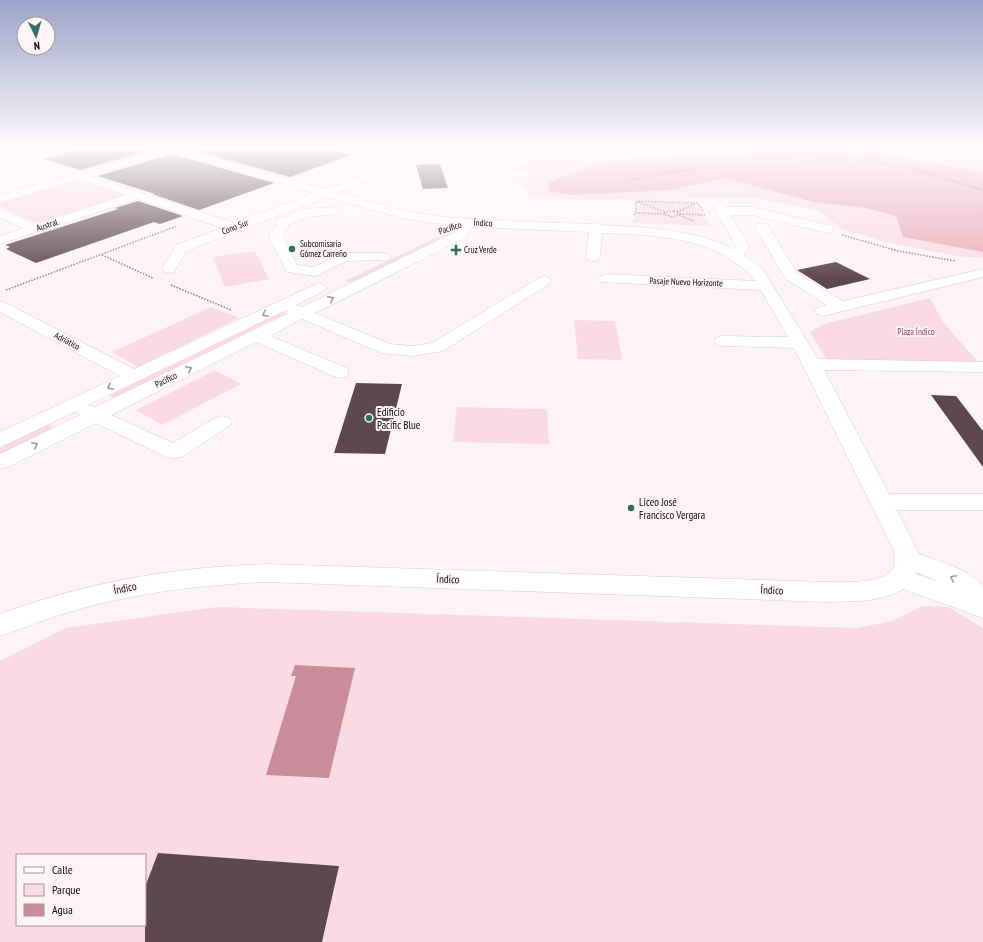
<svg xmlns="http://www.w3.org/2000/svg" width="983" height="942" font-family="'PT Sans Narrow',sans-serif">
<style>
.green{fill:#fadbe3;fill-rule:evenodd}
.forest{fill:#e8aabb}
.water{fill:#c88c9c}
.lines{fill:none;stroke-linecap:round;stroke-linejoin:round}
.stream{fill:#c88c9c;fill-rule:evenodd}
.building{fill:#5d484e}
.minor-casing{stroke:#e0c7cd;stroke-width:1}
.major-casing{stroke:#e0c7cd;stroke-width:1}
.path{stroke:#898082;stroke-width:1.5;stroke-dasharray:1.5 1.5;stroke-linecap:butt}
.minor{fill:#fff;fill-rule:evenodd}
.major{fill:#fff;fill-rule:evenodd}
.oneway{stroke:#a09d9d}
.poi-dot{fill:#2a7065;stroke:#fef4f6;stroke-width:1.5}
.labels{text-anchor:middle;stroke-width:4;stroke-linejoin:round;paint-order:stroke}
.far-street-label{font-size:9px;fill:#11090b;stroke:#fef4f6}
.far-poi-label{font-size:9px;fill:#11090b;stroke:#fef4f6;text-anchor:start}
.far-park-label{font-size:9px;fill:#853a53;stroke:#fef4f6}
.poi-label{font-size:11px;fill:#11090b;stroke:#fef4f6;text-anchor:start}
.street-label{font-size:11px;fill:#11090b;stroke:#fef4f6}
</style>
<rect width="100%" height="100%" fill="#fef4f6"/>
<path class="green" d="M 542,147 L 676,147 L 702,153 L 668,158 L 573,195 L 672,190 L 724,178 L 813,202 L 865,208 L 896,216 L 903,237 L 983,252 L 983,258 L 957,256 L 890,243 L 841,229 L 820,211 L 756,198 L 581,200 L 531,194 L 518,179 L 535,173 L 508,170 L 530,161 L 529,155 Z
M 843,147 L 983,147 L 983,173 L 900,156 Z
M 80,180 L 128,196 L 41,224 L 0,207 L 0,203 Z
M 639,201 L 695,204 L 711,226 L 631,223 L 638,214 Z
M 458,227 L 462,227 L 462,229 L 353,282 L 347,282 L 347,280 Z
M 255,251 L 269,279 L 225,287 L 213,257 Z
M 930,298 L 943,322 L 978,362 L 826,359 L 810,332 L 824,324 Z
M 211,307 L 239,318 L 138,367 L 112,352 Z
M 282,311 L 287,313 L 113,398 L 109,395 Z
M 574,320 L 615,321 L 622,360 L 578,359 Z
M 215,370 L 241,384 L 162,425 L 136,410 Z
M 457,407 L 547,409 L 549,444 L 453,442 Z
M 47,425 L 53,425 L 51,429 L 0,455 L 0,448 Z
M 923,606 L 949,607 L 983,628 L 983,942 L 0,942 L 0,661 L 65,628 L 217,607 L 857,628 L 892,621 ZM 17,855 L 145,855 L 145,925 L 17,925 Z"/>
<path class="forest" d="M 676,147 L 843,147 L 900,156 L 983,173 L 983,252 L 903,237 L 896,216 L 865,208 L 813,202 L 724,178 L 672,190 L 573,195 L 548,191 L 550,182 L 605,160 L 668,158 L 701,153 Z"/>
<path class="water" d="M 295,665 L 355,668 L 329,778 L 266,775 L 296,676 L 291,676 Z"/>
<g class="lines">
<path class="stream" d="M 766,147 L 772,147 L 795,152 L 839,157 L 837,158 L 795,154 Z
M 848,157 L 884,162 L 911,167 L 983,189 L 983,191 L 910,169 L 854,160 L 792,165 L 720,168 L 669,173 L 630,181 L 628,180 L 669,171 L 720,166 L 792,163 L 848,158 Z"/>
</g>
<path class="building" d="M 89,147 L 159,147 L 159,148 L 80,170 L 43,159 Z
M 181,147 L 331,147 L 333,150 L 351,155 L 290,177 Z
M 172,154 L 274,183 L 199,210 L 152,194 L 155,194 L 98,176 Z
M 440,164 L 448,188 L 423,189 L 416,165 Z
M 138,201 L 183,216 L 160,224 L 154,222 L 36,263 L 6,249 L 10,247 L 5,245 L 118,209 L 115,208 Z
M 836,262 L 870,279 L 827,289 L 797,270 Z
M 356,383 L 402,384 L 385,454 L 334,453 Z
M 931,395 L 956,396 L 983,431 L 983,467 Z
M 158,853 L 339,866 L 322,942 L 145,942 L 145,887 Z"/>
<g class="lines">
<g class="minor-casing">
<path id="minor" d="M 160,147 L 176,147 L 326,189 L 437,147 L 451,147 L 450,149 L 338,192 C 368,201 399,211 430,215 C 483,222 538,222 591,224 L 596,223 L 601,225 C 643,227 696,229 733,249 L 736,247 L 714,207 L 716,204 L 724,204 L 726,207 L 752,207 L 832,226 L 834,229 L 832,232 L 827,233 L 752,215 L 731,215 L 750,248 L 743,255 L 762,269 L 767,276 L 818,359 L 983,362 L 983,372 L 824,370 L 889,494 L 983,494 L 983,510 L 897,510 L 919,554 C 941,562 966,568 983,585 L 983,618 L 903,589 C 881,603 852,601 827,602 L 267,582 C 199,585 132,593 66,613 C 44,619 22,629 0,636 L 0,614 C 87,582 175,567 267,564 L 827,582 C 842,582 888,585 894,566 C 895,562 894,556 894,551 L 794,348 L 723,346 L 717,345 L 714,341 L 717,337 L 723,336 L 788,337 L 761,290 L 601,282 L 598,279 L 601,276 L 606,274 L 756,281 C 752,275 746,271 740,266 C 702,236 649,235 602,233 L 600,257 L 598,260 L 593,261 L 588,260 L 586,257 L 589,232 L 473,227 L 465,238 L 315,313 L 390,344 L 412,346 L 432,343 L 539,278 L 544,276 L 549,278 L 552,281 L 549,284 L 443,351 L 412,356 L 381,353 L 302,319 L 270,336 L 347,368 L 349,372 L 347,376 L 340,378 L 333,376 L 256,342 L 111,415 L 173,443 L 215,418 L 222,416 L 229,418 L 232,422 L 229,426 L 182,457 L 174,458 L 166,457 L 96,423 L 8,467 L 0,469 L 0,454 L 80,415 L 77,411 L 7,444 L 0,446 L 0,432 L 120,376 L 0,312 L 0,301 L 6,303 L 134,369 L 314,285 L 319,283 L 324,285 L 327,288 L 324,291 L 296,305 L 302,307 L 455,232 L 460,227 L 402,218 L 327,197 L 186,251 L 174,272 L 169,273 L 164,272 L 162,269 L 176,245 L 222,228 L 138,199 L 0,244 L 0,236 L 23,228 L 0,218 L 0,209 L 36,224 L 126,195 L 80,179 L 0,203 L 0,195 L 161,149 ZM 172,152 L 314,193 L 234,223 L 92,176 ZM 286,310 L 289,313 L 95,407 L 88,405 ZM 916,572 L 940,582 L 916,574 Z
M 332,147 L 349,147 L 365,151 L 366,153 L 361,156 L 333,149 Z
M 333,207 L 337,208 L 339,211 L 337,214 L 308,217 L 288,225 L 288,229 L 282,235 L 297,265 L 314,267 L 344,253 L 383,253 L 388,254 L 390,257 L 388,260 L 347,261 L 316,276 L 287,272 L 268,234 L 275,228 L 277,220 L 306,209 Z
M 762,223 L 767,224 L 797,273 L 843,301 L 983,269 L 983,277 L 823,316 L 817,314 L 815,311 L 817,308 L 827,305 L 786,279 L 784,276 L 755,227 L 757,224 Z"/>
</g>
<g class="major-casing">
<path id="major" d="M 20,147 L 36,147 L 35,149 L 0,159 L 0,153 Z"/>
</g>
<path class="path" d="M 638,202 L 665,212
M 674,211 L 680,214 L 672,217 L 664,214 L 666,212 Z
M 677,212 L 695,204
M 636,213 L 664,214
M 680,214 L 705,215
M 634,215 L 636,213 L 636,201 L 697,203 L 704,212
M 679,215 L 694,221
M 842,235 L 898,251 L 956,261
M 102,255 L 153,278
M 171,285 L 231,310
M 6,290 L 177,226"/>
<use href="#minor" class="minor"/>
<use href="#major" class="major"/>
</g>
<defs><path id="oneway-chevron" d="M-2-3.5L2.5 0L-2 3.5" fill="none" stroke-width="1.6" stroke-linecap="round" stroke-linejoin="round"/></defs>
<g class="oneway">
<use href="#oneway-chevron" transform="translate(331 299) rotate(-26)"/>
<use href="#oneway-chevron" transform="translate(265 314) rotate(154)"/>
<use href="#oneway-chevron" transform="translate(189 369) rotate(-26)"/>
<use href="#oneway-chevron" transform="translate(110 387) rotate(155)"/>
<use href="#oneway-chevron" transform="translate(35 445) rotate(-26)"/>
<use href="#oneway-chevron" transform="translate(953 578) rotate(-154)"/>
</g>
<linearGradient id="sky" x2="0" y2="1"><stop stop-color="#9ba4ca"/><stop offset="0.53" stop-color="#fffafb"/><stop offset="1" stop-color="#fffafb" stop-opacity="0"/></linearGradient>
<rect width="983" height="279" fill="url(#sky)"/>
<g class="poi-dot">
<circle cx="292" cy="249" r="4"/>
<path d="M454 244h4v4h4v4h-4v4h-4v-4h-4v-4h4z"/>
<circle cx="369" cy="418" r="4"/>
<circle cx="631" cy="508" r="4"/>
</g>
<g class="labels">
<g class="far-street-label">
<text transform="translate(483 223) rotate(2)" y="3">Índico</text>
<text transform="translate(47 225) rotate(-18)" y="3">Austral</text>
<text transform="translate(235 227) rotate(-21)" y="3">Cono Sur</text>
<text transform="translate(450 228) rotate(-18)" y="3">Pacífico</text>
<text transform="translate(686 282) rotate(2)" y="3">Pasaje Nuevo Horizonte</text>
<text transform="translate(67 341) rotate(28)" y="3">Adriático</text>
<text transform="translate(166 380) rotate(-26)" y="3">Pacífico</text>
</g>
<g class="far-poi-label">
<text x="300" y="247">Subcomisaría<tspan x="300" dy="10">Gómez Carreño</tspan></text>
<text x="464" y="253">Cruz Verde</text>
</g>
<g class="far-park-label">
<text x="916" y="335">Plaza Índico</text>
</g>
<g class="poi-label">
<text x="377" y="416">Edificio<tspan x="377" dy="13">Pacific Blue</tspan></text>
<text x="639" y="506">Liceo José<tspan x="639" dy="13">Francisco Vergara</tspan></text>
</g>
<g class="street-label">
<text transform="translate(448 579) rotate(2)" y="4">Índico</text>
<text transform="translate(125 588) rotate(-12)" y="4">Índico</text>
<text transform="translate(772 590) rotate(2)" y="4">Índico</text>
</g>
</g>
<rect x="16" y="854" width="130" height="72" fill="#fef4f6" stroke="#9f9698"/>
<rect x="24" y="867" width="20" height="6" fill="#ffffff" stroke="#9f9698"/>
<text x="52" y="874" font-size="12" fill="#11090b">Calle</text>
<rect x="24" y="884" width="20" height="12" fill="#fadbe3" stroke="#9f9698"/>
<text x="52" y="894" font-size="12" fill="#11090b">Parque</text>
<rect x="24" y="904" width="20" height="12" fill="#c88c9c" stroke="#9f9698"/>
<text x="52" y="914" font-size="12" fill="#11090b">Agua</text>
<g transform="translate(36 36) rotate(175)"><circle r="19" fill="#fef4f6" stroke="#9f9698"/>
<path d="M0-3L7 15L0 10L-7 15Z" fill="#2a7065"/>
<text y="-6" font-size="11" font-weight="bold" text-anchor="middle" fill="#11090b">N</text>
</g>
</svg>
